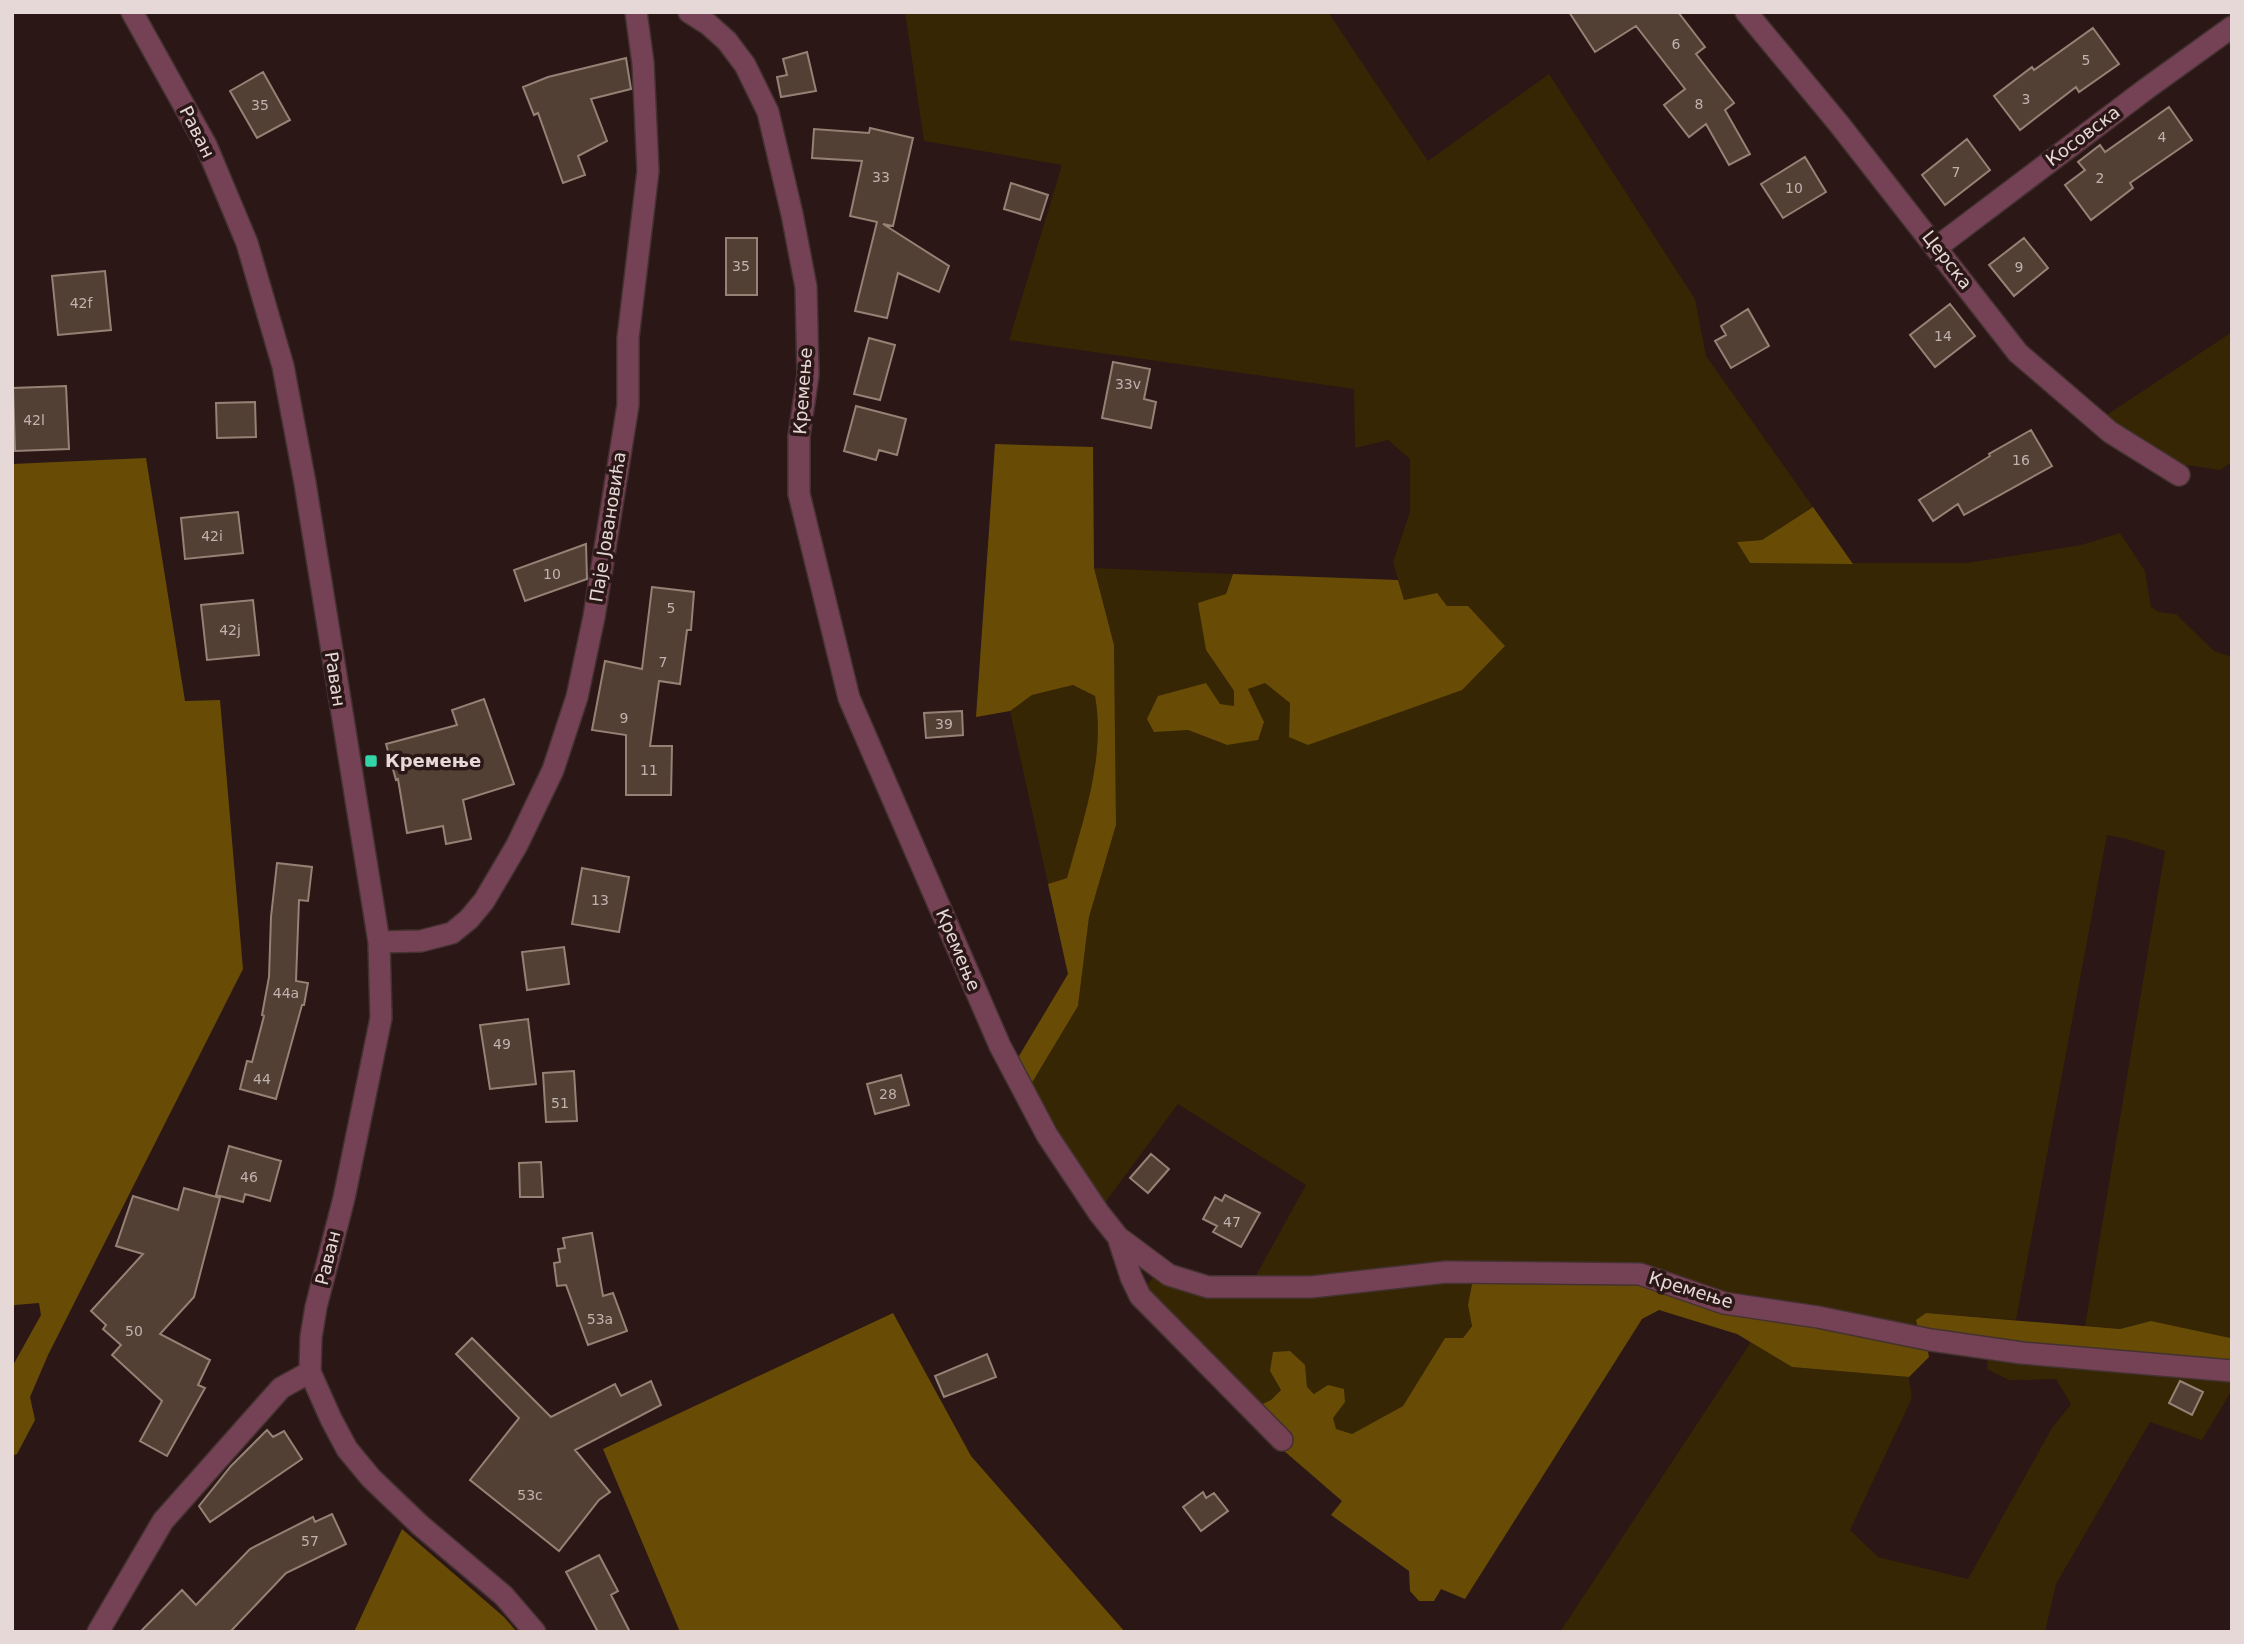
<svg xmlns="http://www.w3.org/2000/svg" width="2244" height="1644" font-family="'DejaVu Sans',sans-serif">
<style>
.green{fill:#362603}
.forest{fill:#684c06}
.building{fill:#524035;stroke:#968275;stroke-width:2}
.lines{fill:none;stroke-linecap:round;stroke-linejoin:round}
.minor-casing{stroke:#443231;stroke-width:24}
.minor{stroke:#754255;stroke-width:21}
.poi-dot{fill:#32d4a8;stroke:#2a1716;stroke-width:2.5}
.labels{text-anchor:middle;stroke-width:7;stroke-linejoin:round;paint-order:stroke}
.number-label{font-size:14px;fill:#c0b2ae}
.street-label{font-size:18px;fill:#e5d8d6;stroke:#2a1716}
.poi-label{font-size:18px;font-weight:bold;fill:#e5d8d6;stroke:#2a1716;text-anchor:start}
</style>
<rect width="100%" height="100%" fill="#2a1716"/>
<path class="green" d="M 905,12 L 1328,12 L 1428,161 L 1549,74 L 1695,299 L 1706,356 L 1813,507 L 1762,540 L 1738,542 L 1750,563 L 1967,563 L 2081,545 L 2120,533 L 2145,571 L 2151,607 L 2159,612 L 2176,614 L 2214,651 L 2232,657 L 2232,1340 L 2151,1321 L 2120,1329 L 2085,1326 L 2165,851 L 2127,839 L 2107,835 L 2016,1320 L 1926,1313 L 1918,1328 L 1726,1297 L 1640,1269 L 1253,1281 L 1306,1185 L 1178,1104 L 1104,1204 L 1054,1131 L 1030,1086 L 1078,1006 L 1089,917 L 1116,825 L 1114,645 L 1094,568 L 1233,574 L 1206,650 L 1234,692 L 1234,707 L 1220,704 L 1154,731 L 1188,730 L 1226,745 L 1257,739 L 1264,723 L 1248,688 L 1265,683 L 1290,703 L 1289,737 L 1447,606 L 1437,594 L 1404,600 L 1393,562 L 1410,512 L 1410,459 L 1388,440 L 1355,448 L 1354,389 L 1009,340 L 1062,165 L 924,141 Z
M 2232,332 L 2232,462 L 2220,470 L 2186,465 L 2128,438 L 2105,416 Z
M 1073,685 L 1095,696 C 1106,757 1083,820 1067,878 L 1048,884 L 1010,711 L 1032,695 Z
M 1157,1272 L 1166,1280 L 1473,1279 L 1468,1305 L 1472,1325 L 1463,1338 L 1445,1338 L 1403,1406 L 1352,1434 L 1335,1429 L 1332,1418 L 1345,1402 L 1315,1394 L 1307,1388 L 1305,1365 L 1270,1371 L 1281,1390 L 1271,1400 L 1258,1406 L 1143,1290 Z
M 1751,1342 L 1792,1367 L 1909,1377 L 1912,1398 L 1850,1530 L 1878,1557 L 1968,1579 L 2052,1428 L 2071,1404 L 2056,1379 L 2009,1380 L 1987,1369 L 1988,1356 L 2232,1380 L 2232,1390 L 2202,1440 L 2150,1422 L 2056,1584 L 2045,1632 L 1560,1632 Z"/>
<path class="forest" d="M 995,444 L 1093,447 L 1094,568 L 1114,645 L 1116,825 L 1089,917 L 1078,1006 L 1030,1086 L 1016,1061 L 1068,974 L 1048,884 L 1067,878 C 1083,820 1106,757 1095,696 L 1073,685 L 1032,695 L 1010,711 L 976,717 Z
M 146,458 L 185,701 L 220,700 L 243,969 L 48,1355 L 30,1397 L 35,1420 L 17,1454 L 12,1456 L 12,1367 L 41,1315 L 39,1303 L 15,1305 L 12,1307 L 12,464 Z
M 1813,507 L 1853,564 L 1750,563 L 1737,542 L 1762,540 Z
M 1233,574 L 1398,580 L 1404,600 L 1437,593 L 1447,606 L 1468,606 L 1505,646 L 1462,690 L 1308,745 L 1289,737 L 1290,703 L 1265,683 L 1248,689 L 1264,722 L 1258,740 L 1227,745 L 1188,730 L 1154,732 L 1147,719 L 1158,696 L 1206,683 L 1220,704 L 1234,706 L 1234,691 L 1206,650 L 1198,603 L 1226,594 Z
M 1473,1279 L 1638,1280 L 1927,1346 L 1929,1357 L 1909,1377 L 1792,1367 L 1737,1334 L 1659,1310 L 1642,1319 L 1465,1599 L 1441,1589 L 1434,1601 L 1419,1601 L 1410,1591 L 1409,1571 L 1331,1515 L 1342,1501 L 1283,1450 L 1258,1406 L 1271,1400 L 1281,1390 L 1270,1371 L 1273,1352 L 1290,1351 L 1305,1365 L 1307,1387 L 1314,1394 L 1328,1385 L 1344,1389 L 1345,1402 L 1333,1418 L 1336,1429 L 1352,1434 L 1403,1406 L 1445,1338 L 1463,1338 L 1472,1326 L 1468,1305 Z
M 893,1313 L 971,1456 L 1125,1632 L 680,1632 L 603,1449 Z
M 1926,1313 L 2120,1329 L 2151,1321 L 2230,1338 L 2232,1365 L 2021,1343 L 1918,1328 L 1916,1320 Z
M 402,1529 L 504,1617 L 517,1632 L 354,1632 Z"/>
<path class="building" d="M 1569,12 L 1678,12 L 1705,47 L 1696,54 L 1734,103 L 1725,110 L 1750,154 L 1729,165 L 1706,124 L 1689,137 L 1664,105 L 1685,89 L 1636,26 L 1595,52 Z
M 2093,28 L 2119,64 L 2079,92 L 2076,87 L 2020,130 L 1994,96 L 2032,67 L 2034,70 Z
M 807,52 L 816,91 L 781,97 L 777,77 L 787,75 L 783,59 Z
M 626,58 L 631,89 L 591,99 L 607,141 L 578,156 L 585,175 L 563,183 L 538,113 L 534,115 L 523,87 L 548,77 Z
M 263,72 L 290,120 L 257,138 L 230,91 Z
M 2169,107 L 2192,140 L 2130,183 L 2133,188 L 2091,220 L 2065,185 L 2085,170 L 2078,162 L 2100,145 L 2105,152 Z
M 870,128 L 913,138 L 893,226 L 883,224 L 949,266 L 939,292 L 898,273 L 887,318 L 855,311 L 877,222 L 850,216 L 862,161 L 812,158 L 814,129 L 869,133 Z
M 1967,139 L 1990,170 L 1945,205 L 1922,175 Z
M 1805,157 L 1826,192 L 1783,218 L 1761,184 Z
M 1011,183 L 1048,195 L 1040,220 L 1004,209 Z
M 726,238 L 757,238 L 757,295 L 726,295 Z
M 2024,238 L 2048,268 L 2014,296 L 1989,265 Z
M 105,271 L 111,330 L 58,335 L 52,276 Z
M 1950,304 L 1975,336 L 1935,367 L 1910,335 Z
M 1748,309 L 1769,346 L 1731,368 L 1715,341 L 1726,335 L 1721,326 Z
M 869,338 L 895,345 L 880,400 L 854,394 Z
M 1113,362 L 1150,369 L 1144,399 L 1156,402 L 1151,428 L 1102,418 Z
M 66,386 L 69,449 L 15,451 L 13,388 Z
M 255,402 L 256,437 L 217,438 L 216,403 Z
M 856,406 L 906,419 L 897,455 L 879,450 L 876,460 L 844,451 Z
M 2031,430 L 2052,466 L 1964,515 L 1958,504 L 1933,521 L 1919,500 L 1990,456 L 1989,454 Z
M 238,512 L 243,553 L 185,559 L 181,518 Z
M 586,544 L 587,579 L 525,601 L 514,570 Z
M 652,587 L 694,592 L 691,630 L 687,630 L 680,684 L 659,681 L 650,746 L 672,746 L 671,795 L 626,795 L 626,735 L 592,730 L 605,661 L 642,669 Z
M 253,600 L 259,655 L 207,660 L 201,605 Z
M 484,699 L 514,784 L 463,800 L 471,839 L 446,844 L 443,826 L 407,833 L 398,779 L 396,780 L 386,744 L 457,725 L 452,710 Z
M 962,711 L 963,735 L 926,738 L 924,713 Z
M 277,863 L 312,867 L 308,901 L 299,900 L 296,981 L 308,983 L 304,1005 L 302,1005 L 276,1099 L 240,1089 L 247,1061 L 252,1062 L 264,1016 L 262,1015 L 269,977 L 271,917 Z
M 582,868 L 629,877 L 619,932 L 572,924 Z
M 564,947 L 569,984 L 527,990 L 522,952 Z
M 528,1019 L 536,1084 L 490,1089 L 480,1025 Z
M 574,1071 L 577,1121 L 546,1122 L 543,1073 Z
M 901,1075 L 909,1105 L 875,1114 L 867,1084 Z
M 229,1146 L 281,1161 L 270,1201 L 245,1194 L 243,1202 L 216,1195 Z
M 1151,1154 L 1169,1169 L 1148,1193 L 1130,1178 Z
M 541,1162 L 543,1197 L 520,1197 L 519,1163 Z
M 184,1188 L 220,1198 L 194,1297 L 160,1334 L 210,1360 L 198,1385 L 205,1388 L 167,1456 L 140,1441 L 162,1401 L 112,1355 L 121,1345 L 103,1329 L 106,1325 L 91,1311 L 143,1254 L 116,1246 L 133,1196 L 178,1210 Z
M 1225,1195 L 1260,1213 L 1241,1247 L 1213,1232 L 1217,1226 L 1203,1219 L 1215,1197 L 1222,1201 Z
M 592,1233 L 603,1296 L 613,1293 L 627,1331 L 588,1345 L 566,1285 L 557,1286 L 554,1263 L 560,1262 L 558,1249 L 565,1248 L 563,1238 Z
M 472,1338 L 551,1417 L 615,1384 L 621,1396 L 651,1381 L 661,1405 L 575,1450 L 610,1492 L 599,1500 L 559,1551 L 470,1480 L 519,1418 L 456,1354 Z
M 987,1354 L 996,1377 L 944,1397 L 935,1376 Z
M 2180,1381 L 2203,1392 L 2192,1415 L 2169,1403 Z
M 267,1430 L 273,1437 L 284,1431 L 302,1459 L 210,1522 L 199,1506 L 231,1466 Z
M 1203,1492 L 1206,1498 L 1214,1493 L 1228,1511 L 1201,1531 L 1183,1507 Z
M 332,1514 L 346,1544 L 286,1573 L 230,1632 L 140,1632 L 182,1590 L 196,1605 L 250,1549 L 313,1517 L 315,1522 Z
M 599,1555 L 618,1591 L 611,1595 L 630,1632 L 598,1632 L 566,1572 Z"/>
<g class="lines">
<g class="minor-casing">
<path id="minor" d="M 132,12 L 206,145 L 247,243 L 283,366 L 305,483 L 379,942 L 381,1018 L 344,1198 L 316,1307 L 311,1337 L 310,1372 L 331,1419 L 347,1449 L 371,1478 L 420,1525 L 504,1596 L 535,1632
M 689,12 L 708,24 L 727,41 L 745,65 L 768,112 L 792,214 L 806,287 L 808,375 L 799,436 L 799,494 L 849,698 L 1000,1046 L 1047,1135 L 1099,1213 L 1118,1237 L 1169,1275 L 1208,1287 L 1311,1287 L 1446,1272 L 1640,1274 L 1724,1303 L 1818,1317 L 1931,1340 L 2022,1353 L 2232,1371
M 1746,12 L 1839,124 L 2018,353 L 2110,432 L 2179,475
M 1937,247 L 2146,89 L 2232,27
M 379,942 L 421,941 L 452,933 L 469,919 L 484,901 L 517,845 L 553,770 L 577,697 L 594,617 L 628,405 L 628,338 L 648,171 L 643,63 L 636,12
M 1118,1237 L 1131,1277 L 1140,1296 L 1282,1440
M 98,1632 L 163,1521 L 281,1388 L 310,1372"/>
</g>
<use href="#minor" class="minor"/>
</g>
<rect class="poi-dot" x="364" y="754" width="14" height="14" rx="3.5"/>
<g class="labels">
<g class="number-label">
<text x="1676" y="49">6</text>
<text x="2086" y="65">5</text>
<text x="2026" y="104">3</text>
<text x="1699" y="109">8</text>
<text x="260" y="110">35</text>
<text x="2162" y="142">4</text>
<text x="1956" y="177">7</text>
<text x="881" y="182">33</text>
<text x="2100" y="183">2</text>
<text x="1794" y="193">10</text>
<text x="741" y="271">35</text>
<text x="2019" y="272">9</text>
<text x="81" y="308">42f</text>
<text x="1943" y="341">14</text>
<text x="1128" y="389">33v</text>
<text x="34" y="425">42l</text>
<text x="2021" y="465">16</text>
<text x="212" y="541">42i</text>
<text x="552" y="579">10</text>
<text x="671" y="613">5</text>
<text x="230" y="635">42j</text>
<text x="663" y="667">7</text>
<text x="624" y="723">9</text>
<text x="944" y="729">39</text>
<text x="649" y="775">11</text>
<text x="600" y="905">13</text>
<text x="286" y="998">44a</text>
<text x="502" y="1049">49</text>
<text x="262" y="1084">44</text>
<text x="888" y="1099">28</text>
<text x="560" y="1108">51</text>
<text x="249" y="1182">46</text>
<text x="1232" y="1227">47</text>
<text x="600" y="1324">53a</text>
<text x="134" y="1336">50</text>
<text x="530" y="1500">53c</text>
<text x="310" y="1546">57</text>
</g>
<g class="street-label">
<text transform="translate(197 132) rotate(63)" y="6">Раван</text>
<text transform="translate(2083 136) rotate(-37)" y="6">Косовска</text>
<text transform="translate(1947 260) rotate(52)" y="6">Церска</text>
<text transform="translate(803 391) rotate(-86)" y="6">Кремење</text>
<text transform="translate(608 527) rotate(-81)" y="6">Паје Јовановића</text>
<text transform="translate(335 679) rotate(81)" y="6">Раван</text>
<text transform="translate(958 950) rotate(67)" y="6">Кремење</text>
<text transform="translate(328 1258) rotate(-76)" y="6">Раван</text>
<text transform="translate(1691 1290) rotate(17)" y="6">Кремење</text>
</g>
<g class="poi-label">
<text x="385" y="767">Кремење</text>
</g>
</g>
<rect width="2244" height="1644" fill="none" stroke="#e5d8d6" stroke-width="28"/>
</svg>
